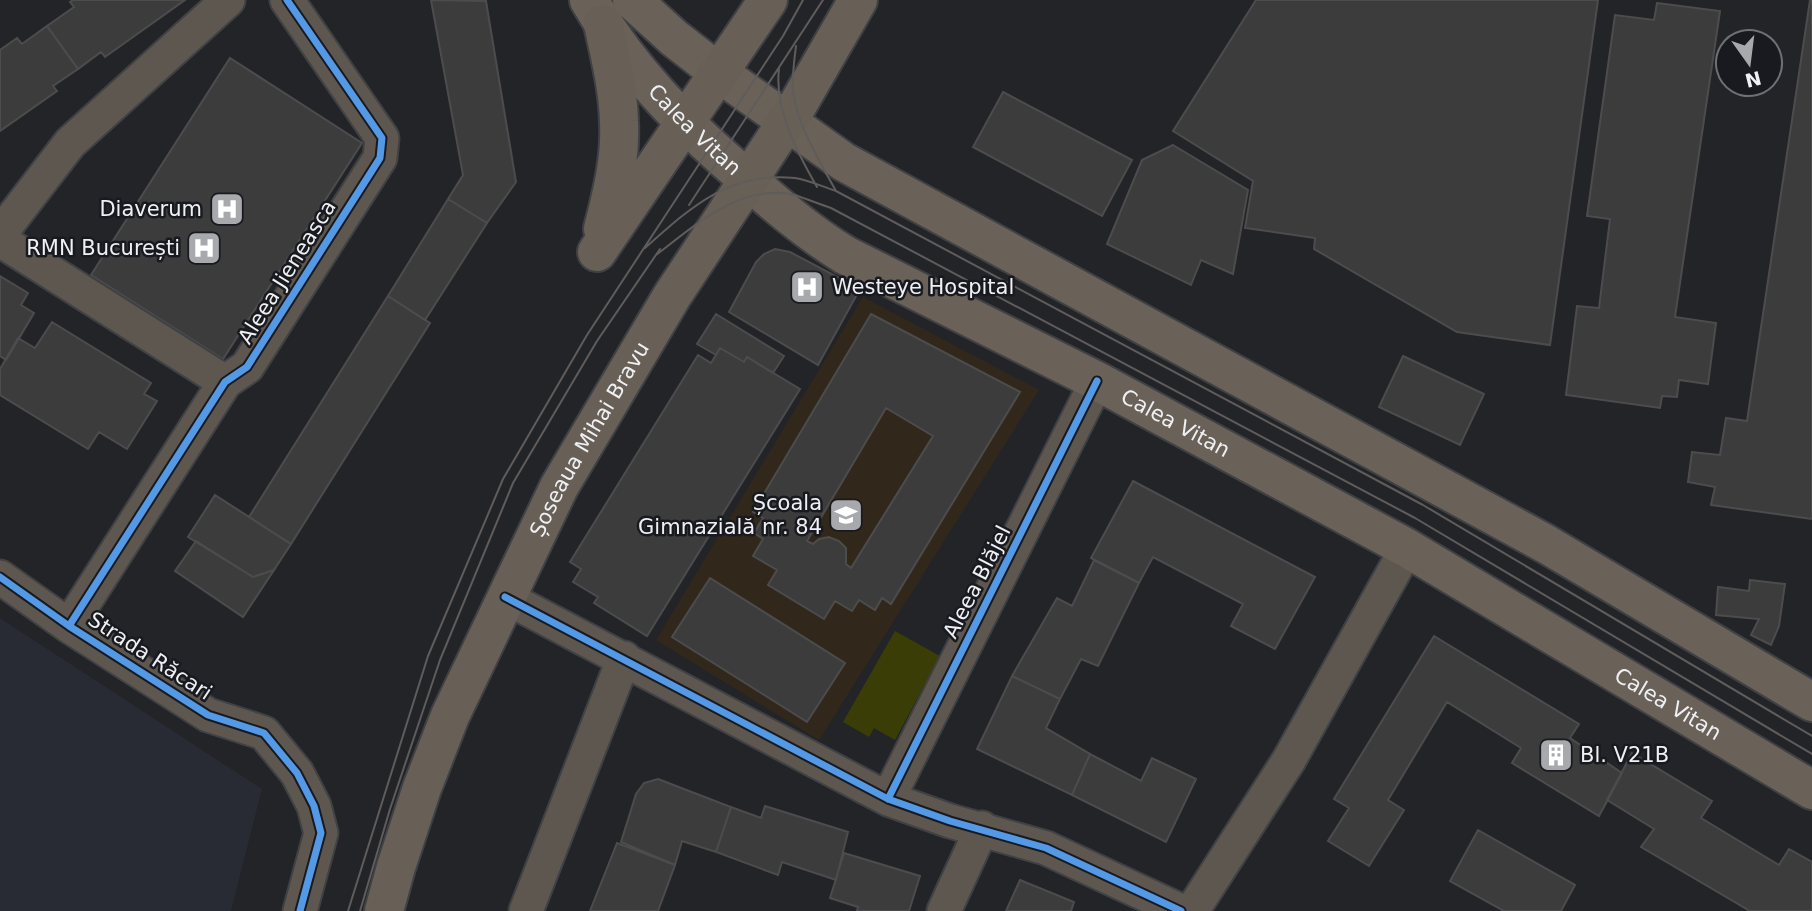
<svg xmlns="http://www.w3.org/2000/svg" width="1812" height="911" font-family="'DejaVu Sans',sans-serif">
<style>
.built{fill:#282a34}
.education{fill:#31281b}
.green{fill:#3a3d05}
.building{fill:#3d3c3d;stroke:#4d4c4d;stroke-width:2;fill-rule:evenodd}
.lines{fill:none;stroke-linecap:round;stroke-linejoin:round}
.street-casing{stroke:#404144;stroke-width:37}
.secondary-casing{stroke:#404144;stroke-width:42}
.primary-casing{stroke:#404144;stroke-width:42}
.street{stroke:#5d574f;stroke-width:33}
.secondary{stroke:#6a6258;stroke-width:38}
.primary{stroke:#686057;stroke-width:38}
.tram{stroke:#5f5c5b;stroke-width:2}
.cycleway-casing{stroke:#191a1f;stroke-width:11}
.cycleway{stroke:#5399e6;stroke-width:7}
.labels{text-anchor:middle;stroke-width:5;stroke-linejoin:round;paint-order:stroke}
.street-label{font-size:21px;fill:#eff0f4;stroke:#191a1f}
.poi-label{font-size:21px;fill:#eff0f4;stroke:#191a1f;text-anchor:end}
</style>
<rect width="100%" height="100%" fill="#232428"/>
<path class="built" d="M 0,618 L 262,789 L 231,911 L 0,911 Z"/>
<path class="education" d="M 863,297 L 1039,390 L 819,740 L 656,640 Z"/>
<path class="green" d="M 895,631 L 940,656 L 895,740 L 874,728 L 869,737 L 843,722 Z"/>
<path class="building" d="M 73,0 L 185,0 L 105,57 L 101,52 L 78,69 L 47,26 L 74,7 L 70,2 Z
M 431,0 L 486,1 L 516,182 L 487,223 L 448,199 L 463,175 Z
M 1256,0 L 1598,0 L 1550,345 L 1457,332 L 1314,249 L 1315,238 L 1245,228 L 1253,181 L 1173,131 Z
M 1810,0 L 1812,0 L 1812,519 L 1711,505 L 1715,487 L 1688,482 L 1692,452 L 1720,455 L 1726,418 L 1747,421 Z
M 1657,3 L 1720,11 L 1675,317 L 1716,323 L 1708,384 L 1679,380 L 1677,397 L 1662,396 L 1660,408 L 1566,395 L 1577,306 L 1599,308 L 1610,219 L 1587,216 L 1615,15 L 1654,20 Z
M 47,26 L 78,69 L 53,86 L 57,91 L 0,131 L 0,50 L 17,38 L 22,44 Z
M 230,58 L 362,143 L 223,359 L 91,275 Z
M 1003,92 L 1132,160 L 1102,216 L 973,147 Z
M 1173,145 L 1248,190 L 1233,274 L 1201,260 L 1191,285 L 1107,244 L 1142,160 Z
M 448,199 L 487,223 L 425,320 L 388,296 Z
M 775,249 L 790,252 L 860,289 L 818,365 L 729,312 L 756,262 L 764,254 Z
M 0,276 L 28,293 L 21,305 L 34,313 L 6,360 L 0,356 Z
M 388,296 L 430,323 L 291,544 L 249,517 Z
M 716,314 L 784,356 L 773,373 L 747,357 L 744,362 L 720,348 L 716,355 L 697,344 Z
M 871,314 L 1020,392 L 891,604 L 882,598 L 875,610 L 859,600 L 852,611 L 835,601 L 824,619 L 768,585 L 777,570 L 753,556 L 763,539 L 754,533 L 763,518 L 753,512 ZM 886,408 L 933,436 L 851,568 L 846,564 L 846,548 L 839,541 L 829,537 L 819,539 L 813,544 L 807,541 Z
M 52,322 L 151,383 L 144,394 L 157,401 L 127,449 L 99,432 L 88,449 L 0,395 L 0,369 L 18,338 L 35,348 Z
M 720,348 L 744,362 L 747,357 L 800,389 L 647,636 L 594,603 L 598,597 L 573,582 L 581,569 L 570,562 L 698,355 L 711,363 Z
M 1403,356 L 1484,394 L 1460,445 L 1379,407 Z
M 1133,481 L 1315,577 L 1275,649 L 1231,626 L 1243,604 L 1153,557 L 1139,583 L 1091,558 Z
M 215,495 L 291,544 L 274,570 L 253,577 L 188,537 Z
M 196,541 L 253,577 L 274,570 L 243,617 L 175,571 Z
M 1094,560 L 1139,583 L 1098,666 L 1081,659 L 1060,699 L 1012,676 L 1057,598 L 1072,606 Z
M 710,578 L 845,663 L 807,722 L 672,637 Z
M 1750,580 L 1785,584 L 1779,626 L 1771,645 L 1751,635 L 1759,619 L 1716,615 L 1718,587 L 1749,591 Z
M 1434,636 L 1579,724 L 1570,738 L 1622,773 L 1599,816 L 1512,763 L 1521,748 L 1447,702 L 1388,800 L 1404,810 L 1369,866 L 1328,841 L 1349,808 L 1334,799 Z
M 1012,676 L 1060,699 L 1046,728 L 1090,754 L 1072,795 L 977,749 Z
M 1632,753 L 1712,801 L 1701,818 L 1779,865 L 1789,849 L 1812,862 L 1812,911 L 1750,911 L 1641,847 L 1654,829 L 1607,800 Z
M 1090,754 L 1141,781 L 1152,758 L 1196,779 L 1166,842 L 1072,795 Z
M 658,779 L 731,807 L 716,852 L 682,841 L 675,865 L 621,842 L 636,794 L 644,783 Z
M 765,806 L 848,832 L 836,880 L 782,862 L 778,875 L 716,852 L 731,807 L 761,818 Z
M 1478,830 L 1575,885 L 1561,911 L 1504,911 L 1450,881 Z
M 617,843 L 675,865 L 658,911 L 590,911 Z
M 844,853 L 920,876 L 909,911 L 857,911 L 858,907 L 830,898 Z
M 1020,880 L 1074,902 L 1071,911 L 1006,911 Z"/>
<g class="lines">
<g class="street-casing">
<path id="street" d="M 0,234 L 70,143 L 228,0
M 0,240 L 225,382
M 0,577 L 69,626 L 208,715 L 264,733 L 297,773 L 314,806 L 321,833 L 300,911
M 505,597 L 888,799 L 950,821 L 1046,848 L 1181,911
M 69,626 L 225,382 L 247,367 L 380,158 L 382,138 L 287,0
M 888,799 L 1097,381
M 526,911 L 624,658
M 944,911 L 982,828
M 1192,911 L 1289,760 L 1407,548"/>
</g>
<g class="secondary-casing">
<g id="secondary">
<path id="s1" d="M 589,0 C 628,68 681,122 740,173 C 774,203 806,231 845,255 L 1097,381 L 1407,548 L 1812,790"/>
<path d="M 632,0 L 674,38 L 719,73 L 844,162 L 1546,544 L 1812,702"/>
</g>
</g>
<g class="primary-casing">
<g id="primary">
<path d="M 603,24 C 610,56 618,88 619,121 C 621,158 612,194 603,229"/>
<path d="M 597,252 L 768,0"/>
<path id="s2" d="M 384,911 L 396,867 L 422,788 L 450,716 L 559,487 L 672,296 L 797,106 L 858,0"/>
</g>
</g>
<use href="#street" class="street"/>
<use href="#secondary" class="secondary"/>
<use href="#primary" class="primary"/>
<path class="tram" d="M 796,46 C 794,61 792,76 793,90 C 796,123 820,162 836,191
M 779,69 C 774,109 798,154 817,187
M 689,205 L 823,0
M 645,248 C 690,208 729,171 795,178 C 809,180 823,187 836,191 L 1423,505 L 1812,736
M 656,255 C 694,226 742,182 795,195 C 807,199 819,204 831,208 L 1415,518 L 1812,754
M 348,911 L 428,656 L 503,479 L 587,335 L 783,36 L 803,0
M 360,911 L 390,809 L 440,660 L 513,483 L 597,341 L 660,249"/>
<g class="cycleway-casing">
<path id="cycleway" d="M 0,577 L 69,626 L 208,715 L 264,733 L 297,773 L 314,806 L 321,833 L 300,911
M 505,597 L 888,799 L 950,821 L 1046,848 L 1181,911
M 69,626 L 225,382 L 247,367 L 380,158 L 382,138 L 287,0
M 888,799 L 1097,381"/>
</g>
<use href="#cycleway" class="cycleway"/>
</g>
<defs>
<g id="hospital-square" transform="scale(1.75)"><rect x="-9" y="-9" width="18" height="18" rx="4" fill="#a8a9ad" stroke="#191a1f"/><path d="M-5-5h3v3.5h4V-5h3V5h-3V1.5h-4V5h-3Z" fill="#fff"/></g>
<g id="school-square" transform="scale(1.75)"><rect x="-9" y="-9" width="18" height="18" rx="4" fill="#a8a9ad" stroke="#191a1f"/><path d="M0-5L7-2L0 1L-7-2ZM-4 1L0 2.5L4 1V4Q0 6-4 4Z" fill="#fff"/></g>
<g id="building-square" transform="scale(1.75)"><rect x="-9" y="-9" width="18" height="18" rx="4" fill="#a8a9ad" stroke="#191a1f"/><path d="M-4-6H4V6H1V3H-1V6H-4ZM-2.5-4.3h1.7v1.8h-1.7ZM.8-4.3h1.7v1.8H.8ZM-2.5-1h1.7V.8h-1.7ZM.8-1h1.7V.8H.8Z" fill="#fff"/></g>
</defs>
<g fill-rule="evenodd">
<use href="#hospital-square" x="227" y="209"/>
<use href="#hospital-square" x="204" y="248"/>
<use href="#hospital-square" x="807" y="287"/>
<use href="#school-square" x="846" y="515"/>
<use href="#building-square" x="1556" y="755"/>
</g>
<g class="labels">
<g class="street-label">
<text dy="7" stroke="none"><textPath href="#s1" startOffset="168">Calea Vitan</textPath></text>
<text transform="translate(287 272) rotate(-58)" y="7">Aleea Jieneasca</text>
<text dy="7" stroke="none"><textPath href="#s1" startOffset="735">Calea Vitan</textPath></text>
<text dy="7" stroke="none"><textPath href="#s2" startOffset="516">Șoseaua Mihai Bravu</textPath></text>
<text transform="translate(977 582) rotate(-63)" y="7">Aleea Blăjel</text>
<text transform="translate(150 656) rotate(33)" y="7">Strada Răcari</text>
<text dy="7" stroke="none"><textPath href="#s1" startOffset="1302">Calea Vitan</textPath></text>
</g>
<g class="poi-label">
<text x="202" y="216">Diaverum</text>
<text x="180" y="255">RMN București</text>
<text x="832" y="294" text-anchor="start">Westeye Hospital</text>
<text x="822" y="510">Școala<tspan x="822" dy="24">Gimnazială nr. 84</tspan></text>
<text x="1580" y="762" text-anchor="start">Bl. V21B</text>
</g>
</g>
<g transform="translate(1749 63) rotate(166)"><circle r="33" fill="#191a1f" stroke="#6f7074" stroke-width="2"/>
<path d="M0-5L12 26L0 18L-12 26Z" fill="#a8a9ad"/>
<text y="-10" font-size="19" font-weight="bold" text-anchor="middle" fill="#eff0f4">N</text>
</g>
</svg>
